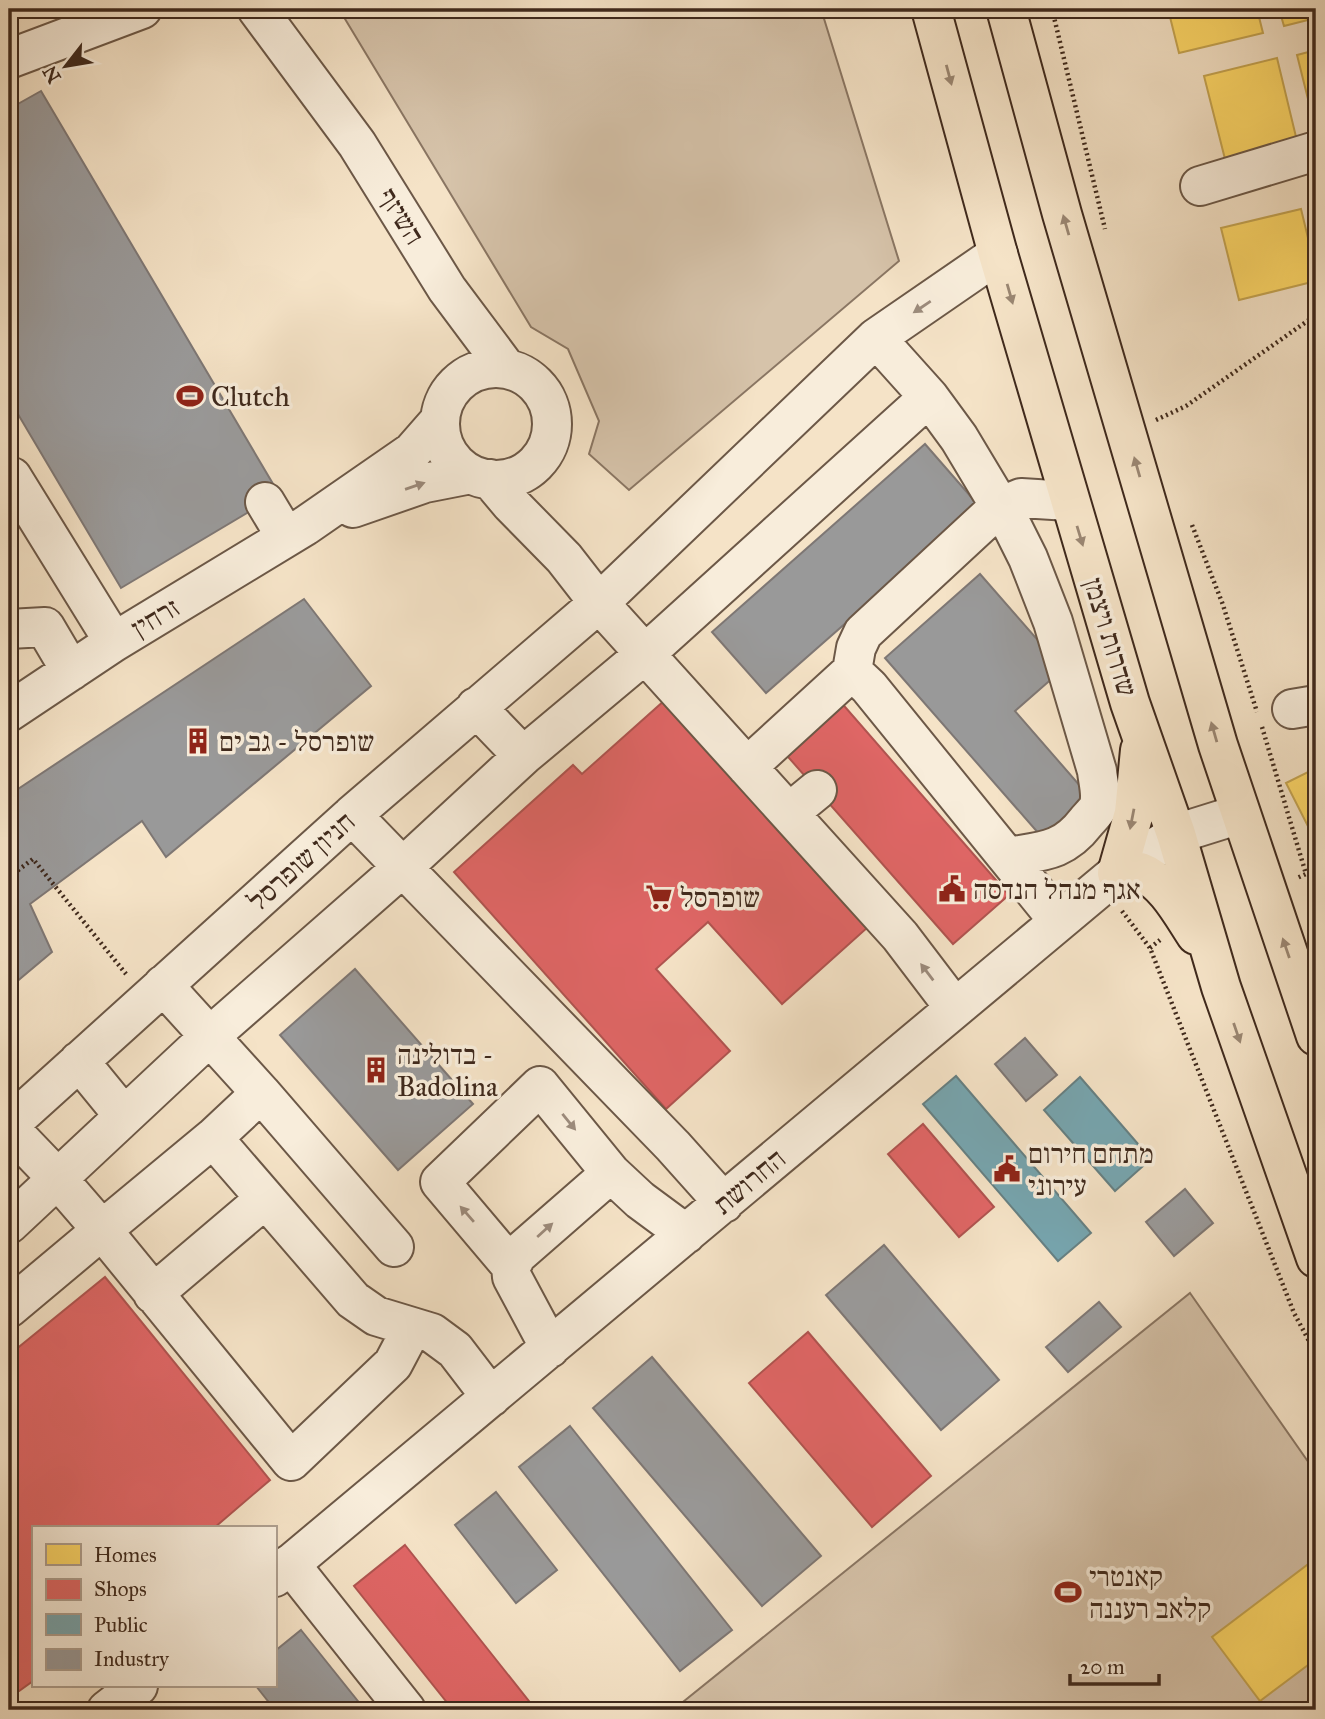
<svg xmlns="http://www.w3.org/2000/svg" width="1325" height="1719" font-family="'IM FELL Great Primer','Frank Ruhl Libre',serif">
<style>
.grass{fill:#d6c3aa;stroke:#8a7663;stroke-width:2}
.homes{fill:#ffd966;stroke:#c5a450;stroke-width:2}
.shops{fill:#e06666;stroke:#b05450;stroke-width:2}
.public{fill:#76a5af;stroke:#668083;stroke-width:2}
.industry{fill:#999;stroke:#7e7774;stroke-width:2}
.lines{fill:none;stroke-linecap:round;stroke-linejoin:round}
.minor-casing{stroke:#6c5847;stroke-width:42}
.major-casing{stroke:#3f291c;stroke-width:42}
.path{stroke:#3f291c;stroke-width:4.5;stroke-dasharray:2 3.5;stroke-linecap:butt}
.minor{stroke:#f8eddb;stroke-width:38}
.major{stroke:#f5e3c7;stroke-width:38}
.oneway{fill:#9a8672}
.oneway2{fill:#9c8b7c}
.labels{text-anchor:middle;stroke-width:7;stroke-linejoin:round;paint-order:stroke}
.street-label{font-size:28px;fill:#3f291c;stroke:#f8eddb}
.poi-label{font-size:28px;fill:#3f291c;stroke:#f8eddb;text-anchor:start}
</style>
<rect width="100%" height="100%" fill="#f5e3c7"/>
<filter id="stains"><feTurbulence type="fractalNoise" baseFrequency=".00286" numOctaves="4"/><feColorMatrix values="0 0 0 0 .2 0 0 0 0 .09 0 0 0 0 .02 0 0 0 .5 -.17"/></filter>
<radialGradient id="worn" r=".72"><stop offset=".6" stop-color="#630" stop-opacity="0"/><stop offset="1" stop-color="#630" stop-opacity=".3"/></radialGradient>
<path class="grass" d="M 339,9 L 821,9 L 899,261 L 629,490 L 589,454 L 599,421 L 568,349 L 531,327 Z
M 1190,1293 L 1316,1473 L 1316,1710 L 673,1710 Z"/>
<path class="homes" d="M 1168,9 L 1257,9 L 1263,33 L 1179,53 Z
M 1279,9 L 1316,9 L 1316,18 L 1284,26 Z
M 1316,50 L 1316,126 L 1315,127 L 1297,55 Z
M 1277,58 L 1297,141 L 1225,159 L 1204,76 Z
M 1301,209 L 1316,271 L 1316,281 L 1239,300 L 1221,228 Z
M 1316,768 L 1316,842 L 1286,783 Z
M 1311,1562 L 1316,1569 L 1316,1659 L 1260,1701 L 1212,1637 Z"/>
<path class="shops" d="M 665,700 L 868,927 L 782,1004 L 708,922 L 656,969 L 730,1051 L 666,1109 L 454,872 L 573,765 L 582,774 Z
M 839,700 L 1009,895 L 953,944 L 782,750 Z
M 923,1124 L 994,1207 L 959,1237 L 888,1154 Z
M 105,1277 L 270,1480 L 214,1528 L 33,1528 L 33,1681 L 19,1691 L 9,1694 L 9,1355 Z
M 808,1332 L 931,1476 L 872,1527 L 749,1383 Z
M 405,1545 L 536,1710 L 453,1710 L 354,1586 Z"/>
<path class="public" d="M 956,1076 L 1091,1233 L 1058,1261 L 923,1104 Z
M 1080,1077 L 1151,1159 L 1115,1191 L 1044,1110 Z"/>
<path class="industry" d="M 41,91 L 279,494 L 121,588 L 9,399 L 9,109 Z
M 925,444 L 979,506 L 766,693 L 712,632 Z
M 980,574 L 1063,669 L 1015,711 L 1094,802 L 1047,843 L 885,658 Z
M 304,599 L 371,686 L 166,857 L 142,821 L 30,904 L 52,952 L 9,988 L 9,795 Z
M 355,969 L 473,1104 L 398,1170 L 280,1035 Z
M 1025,1038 L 1057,1075 L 1026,1101 L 995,1064 Z
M 1185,1189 L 1213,1223 L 1174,1256 L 1146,1222 Z
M 884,1245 L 999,1380 L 941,1430 L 826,1295 Z
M 1099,1302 L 1121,1327 L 1068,1372 L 1046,1347 Z
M 652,1357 L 821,1556 L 762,1606 L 593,1408 Z
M 570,1426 L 732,1630 L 680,1671 L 519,1467 Z
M 496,1492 L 557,1570 L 516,1603 L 455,1525 Z
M 301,1630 L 365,1710 L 275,1710 L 256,1686 L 275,1686 L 275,1651 Z"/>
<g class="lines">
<g class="minor-casing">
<path id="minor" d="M 257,9 L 357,144 L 447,289 L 506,368
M 9,59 L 142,9
M 1200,186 L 1316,151
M 876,338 L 998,254
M440 424a56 56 0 1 1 112 0a56 56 0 1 1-112 0Z
M 9,479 L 12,477 L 114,642
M 490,479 L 511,504 L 564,558 L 599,603 L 900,936 L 954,1007
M 265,502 L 286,537
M 353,508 L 425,483 L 471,474
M 9,629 L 45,627 L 71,671
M 476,707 L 523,756
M 1292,709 L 1316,705
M 9,712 L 114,642 L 305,526 L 412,452 L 440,420
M 747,767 L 852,671
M 789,813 L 817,790
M 352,815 L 673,1146 L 724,1203
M 1058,920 L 869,687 L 852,671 L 856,648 L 863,633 L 999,507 L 1021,498 L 1069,501
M 163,985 L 261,1093 L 394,1247
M 79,1061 L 124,1116
M 261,1093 L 213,1138 L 353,1300 L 376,1316 L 432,1333 L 455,1350 L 491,1397
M 9,1125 L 352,815 L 599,603 L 876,338 L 929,397 L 959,438 L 1013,528 L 1028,558 L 1053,622 L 1097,771 C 1098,782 1102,794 1099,805 C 1097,811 1090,817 1086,822 C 1063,852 1042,851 1008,857
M 9,1128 L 57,1178 L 102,1230 L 213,1138
M 9,1224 L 209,1037 L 403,867 L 523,756 L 645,654 L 929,397
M 511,1266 L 440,1182 L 540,1086 L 611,1173
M 153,1294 L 265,1199
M 9,1308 L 102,1230 L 291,1461 L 393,1364 L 412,1328
M 550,1348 L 512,1277 L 511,1266 L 517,1255 L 611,1173 L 640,1200 L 686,1234
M 290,1564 L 406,1710
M 275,1577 L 1117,873 L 1176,834 L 1240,814
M 107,1710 L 138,1686"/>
</g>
<g class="major-casing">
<path id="major" d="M 931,9 L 998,254 L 1130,703 L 1176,834 L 1221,987 L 1316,1258
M 1006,9 L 1062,214 L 1218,745 L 1316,1036
M 1140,750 L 1134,813 L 1117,873 C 1125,872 1133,870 1140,872 C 1165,881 1182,914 1196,935"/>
</g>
<path class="path" d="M 1052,9 L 1105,229
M 1156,420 L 1186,406 L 1316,315
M 1192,525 L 1223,605 L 1257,712
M 1262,727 L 1306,874 L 1297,878
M 9,877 L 33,859 L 126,974
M 1122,911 L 1150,948 L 1294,1313 L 1316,1354
M 1150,948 L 1160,940"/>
<use href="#minor" class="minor"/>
<use href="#major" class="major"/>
</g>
<defs><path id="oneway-solid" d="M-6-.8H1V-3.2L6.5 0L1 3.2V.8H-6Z" transform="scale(1.75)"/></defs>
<g class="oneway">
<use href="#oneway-solid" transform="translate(949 75) rotate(75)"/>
<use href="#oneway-solid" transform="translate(1066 225) rotate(-106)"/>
<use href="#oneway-solid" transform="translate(1010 294) rotate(74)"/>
<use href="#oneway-solid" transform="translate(1137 467) rotate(-106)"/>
<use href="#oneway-solid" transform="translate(1080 536) rotate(73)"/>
<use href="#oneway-solid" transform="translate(1214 732) rotate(-106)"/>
<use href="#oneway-solid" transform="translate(1132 819) rotate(101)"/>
<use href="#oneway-solid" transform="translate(1286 948) rotate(-109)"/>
<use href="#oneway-solid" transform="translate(1237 1033) rotate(71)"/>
</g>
<g class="oneway2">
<use href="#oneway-solid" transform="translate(922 307) rotate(146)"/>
<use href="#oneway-solid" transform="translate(415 486) rotate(-19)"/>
<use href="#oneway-solid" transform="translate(927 972) rotate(-127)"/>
<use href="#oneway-solid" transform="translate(569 1122) rotate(51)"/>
<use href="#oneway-solid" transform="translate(467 1214) rotate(-131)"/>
<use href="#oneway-solid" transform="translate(545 1230) rotate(-42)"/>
</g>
<defs>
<g id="stadium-bare" transform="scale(2.1)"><path d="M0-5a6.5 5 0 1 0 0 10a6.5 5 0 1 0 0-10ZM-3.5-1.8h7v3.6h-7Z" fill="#8f2418" stroke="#f8eddb" stroke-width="2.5" paint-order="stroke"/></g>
<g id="building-bare" transform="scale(2.1)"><path d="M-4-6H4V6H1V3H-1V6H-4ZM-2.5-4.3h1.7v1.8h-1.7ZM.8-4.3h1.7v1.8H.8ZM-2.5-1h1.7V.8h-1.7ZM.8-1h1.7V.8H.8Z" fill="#8f2418" stroke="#f8eddb" stroke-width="2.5" paint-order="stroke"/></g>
<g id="civic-bare" transform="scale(2.1)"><path d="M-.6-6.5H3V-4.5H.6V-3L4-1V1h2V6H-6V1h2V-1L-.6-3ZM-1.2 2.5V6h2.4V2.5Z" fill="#8f2418" stroke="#f8eddb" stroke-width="2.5" paint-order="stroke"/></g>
<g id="supermarket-bare" transform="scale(2.1)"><path d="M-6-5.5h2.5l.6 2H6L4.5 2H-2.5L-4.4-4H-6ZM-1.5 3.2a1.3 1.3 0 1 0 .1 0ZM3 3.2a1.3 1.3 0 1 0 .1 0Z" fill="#8f2418" stroke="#f8eddb" stroke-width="2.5" paint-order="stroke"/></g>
</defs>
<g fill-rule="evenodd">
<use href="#stadium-bare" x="190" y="396"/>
<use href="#building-bare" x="198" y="741"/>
<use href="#civic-bare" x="952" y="889"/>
<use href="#supermarket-bare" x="659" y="897"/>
<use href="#building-bare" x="376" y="1070"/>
<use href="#civic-bare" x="1007" y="1169"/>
<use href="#stadium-bare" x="1068" y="1592"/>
</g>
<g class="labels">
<g class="street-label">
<text transform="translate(402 216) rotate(58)" y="10">השיזף</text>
<text transform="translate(155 617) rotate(-31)" y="10">זרחין</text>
<text transform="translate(1111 637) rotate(73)" y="10">שדרות ויצמן</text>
<text transform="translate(301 861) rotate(-42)" y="10">חניון שופרסל</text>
<text transform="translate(749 1181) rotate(-40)" y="10">החרושת</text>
</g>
<g class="poi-label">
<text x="211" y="406">Clutch</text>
<text x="219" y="751">שופרסל - גב ים</text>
<text x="973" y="899">אגף מנהל הנדסה</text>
<text x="680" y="907">שופרסל</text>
<text x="397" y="1064">בדולינה -<tspan x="397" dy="32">Badolina</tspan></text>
<text x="1028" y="1163">מתחם חירום<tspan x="1028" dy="32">עירוני</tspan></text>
<text x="1089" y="1586">קאנטרי<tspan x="1089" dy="32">קלאב רעננה</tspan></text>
</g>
</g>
<rect width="1325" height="1719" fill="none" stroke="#f5e3c7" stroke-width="35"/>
<rect x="10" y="10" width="1304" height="1698" fill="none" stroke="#3f291c" stroke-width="3.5"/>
<rect x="18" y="18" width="1290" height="1684" fill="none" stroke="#3f291c" stroke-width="2"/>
<rect x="32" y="1526" width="245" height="161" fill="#f8eddb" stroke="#ae9f8f" stroke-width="2"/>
<rect x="46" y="1544" width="35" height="21" fill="#ffd966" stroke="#ae9f8f" stroke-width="2"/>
<text x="94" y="1562" font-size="21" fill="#3f291c">Homes</text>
<rect x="46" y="1579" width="35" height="21" fill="#e06666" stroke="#ae9f8f" stroke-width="2"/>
<text x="94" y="1596" font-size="21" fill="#3f291c">Shops</text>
<rect x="46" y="1614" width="35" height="21" fill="#76a5af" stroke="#ae9f8f" stroke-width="2"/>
<text x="94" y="1632" font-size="21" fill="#3f291c">Public</text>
<rect x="46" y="1649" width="35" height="21" fill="#999999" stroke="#ae9f8f" stroke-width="2"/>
<text x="94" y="1666" font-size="21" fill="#3f291c">Industry</text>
<g transform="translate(66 66) rotate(239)" stroke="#f8eddb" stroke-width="5" paint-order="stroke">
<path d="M0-5L12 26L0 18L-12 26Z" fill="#3f291c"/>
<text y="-10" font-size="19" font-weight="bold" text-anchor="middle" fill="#3f291c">N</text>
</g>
<path d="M1070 1674v10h89v-10" fill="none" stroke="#3f291c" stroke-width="3.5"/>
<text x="1080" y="1674" font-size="21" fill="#3f291c" stroke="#f8eddb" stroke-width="5" paint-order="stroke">20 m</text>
<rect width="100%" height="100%" filter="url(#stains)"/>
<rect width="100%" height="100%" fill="url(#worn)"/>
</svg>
